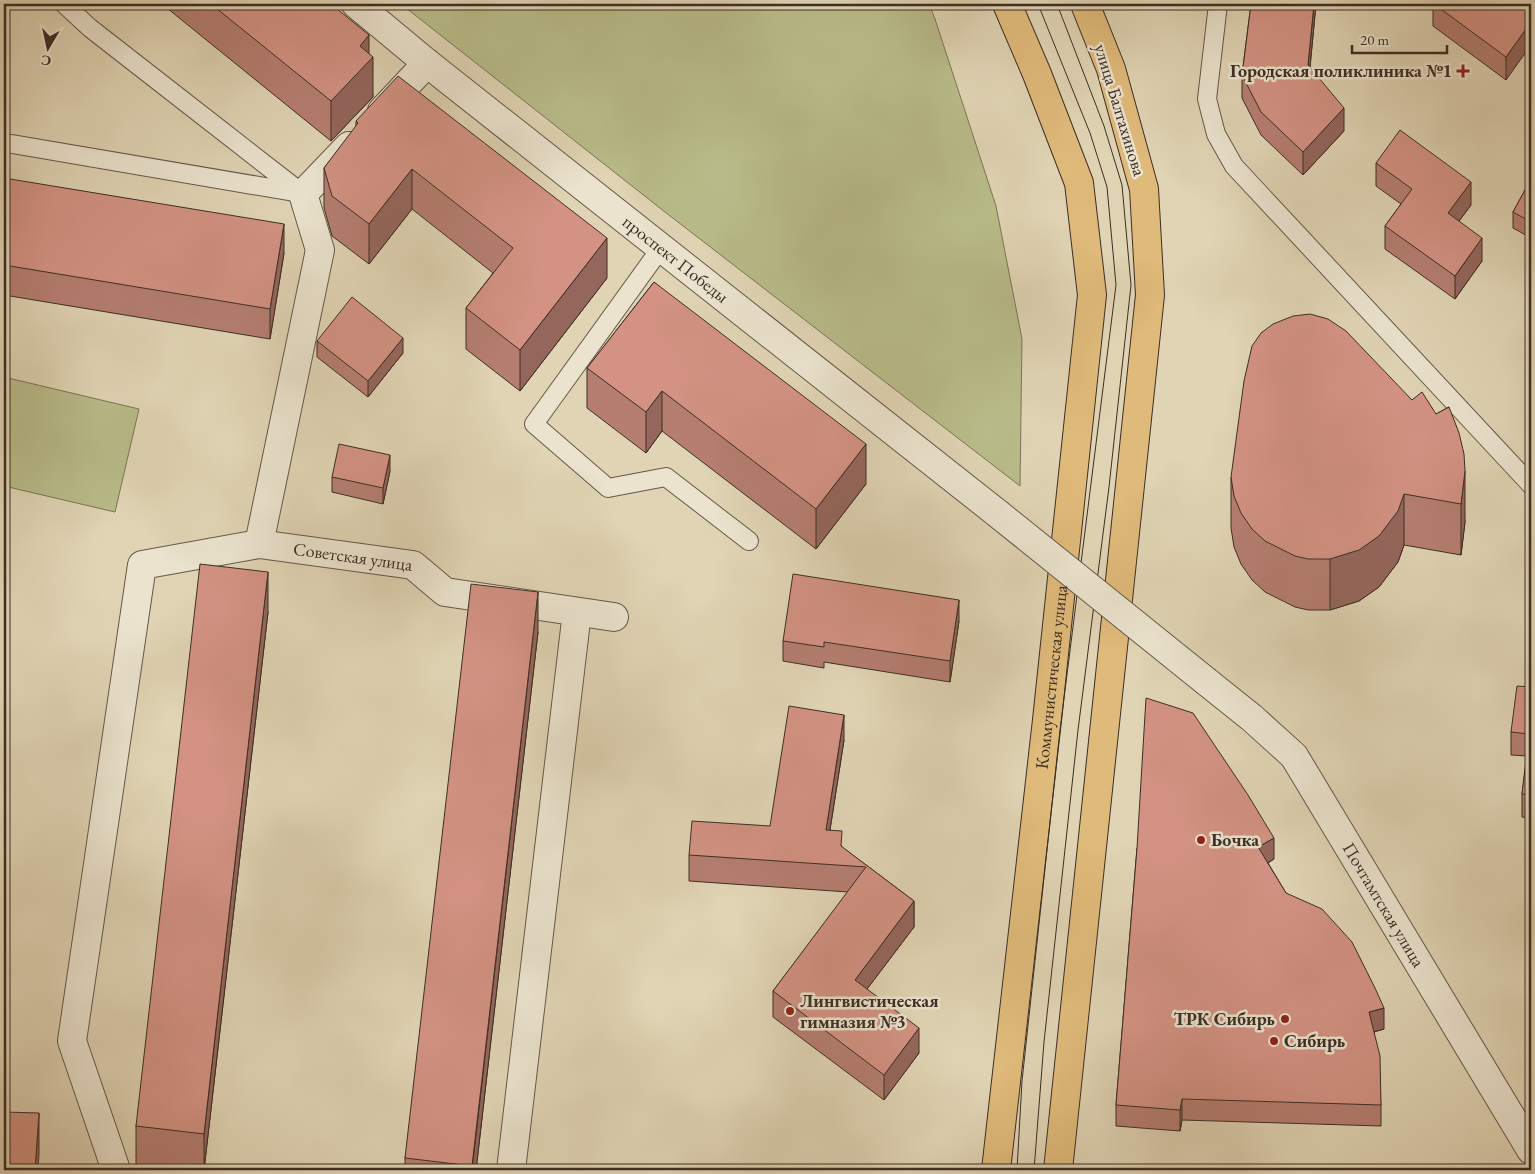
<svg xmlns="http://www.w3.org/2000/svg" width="1535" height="1174" font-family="'EB Garamond',serif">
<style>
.green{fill:#b8bb89;stroke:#7a7457}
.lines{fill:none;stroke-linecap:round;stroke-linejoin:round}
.service-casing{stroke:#655849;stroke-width:20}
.minor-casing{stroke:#655849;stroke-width:30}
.tertiary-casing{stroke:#655849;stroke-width:30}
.primary-casing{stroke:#3c2e25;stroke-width:30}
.service{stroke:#ebe3ce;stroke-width:18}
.minor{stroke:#ebe3ce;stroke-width:28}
.tertiary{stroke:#ebe3ce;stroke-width:28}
.primary{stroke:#e0ba7a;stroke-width:28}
.tram{stroke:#3c2e25;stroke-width:1}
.tertiary-bridge-casing{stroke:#655849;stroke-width:30;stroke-linecap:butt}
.tertiary-bridge{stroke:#ebe3ce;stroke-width:28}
.wall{fill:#b57e71;stroke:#3c2e25}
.shaded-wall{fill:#94665c;stroke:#3c2e25}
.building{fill:#d39283;stroke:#3c2e25}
.poi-dot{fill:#8f2418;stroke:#ebe3ce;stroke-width:2}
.labels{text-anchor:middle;stroke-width:5;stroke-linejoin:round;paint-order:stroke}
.poi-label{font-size:18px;font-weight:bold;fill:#3c2e25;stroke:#ebe3ce;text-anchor:start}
.street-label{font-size:18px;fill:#3c2e25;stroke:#ebe3ce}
</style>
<rect width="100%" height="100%" fill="#e0d4b4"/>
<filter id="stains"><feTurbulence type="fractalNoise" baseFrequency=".004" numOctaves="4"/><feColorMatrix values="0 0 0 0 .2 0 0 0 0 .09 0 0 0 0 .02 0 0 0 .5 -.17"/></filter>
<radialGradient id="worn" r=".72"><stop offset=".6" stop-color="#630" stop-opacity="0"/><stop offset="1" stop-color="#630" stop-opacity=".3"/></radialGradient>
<path class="green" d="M 401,4 L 929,4 L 935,19 L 996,206 L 1022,339 L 1020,486 L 665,212 Z
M 4,377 L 139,409 L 115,512 L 4,486 Z"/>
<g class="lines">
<g class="service-casing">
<path id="service" d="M 64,4 L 90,28 L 303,194
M 1218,4 L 1207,99 L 1216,134 L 1234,166 L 1531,485
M 12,144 L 300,193
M 661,248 L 534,424 L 608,488 L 666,477 L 749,541"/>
</g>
<g class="minor-casing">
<g id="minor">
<path d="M 382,111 L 427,63"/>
<path d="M 259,544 L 320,250 L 303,194 L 349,146"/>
<path id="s1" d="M 116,1170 L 72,1041 L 142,565 L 259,544 L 413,565 L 445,592 L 614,617"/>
<path d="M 511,1170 L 577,612"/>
</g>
</g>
<g class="tertiary-casing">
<g id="tertiary">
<path id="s2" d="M 356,4 L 427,63 L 997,513"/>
<path id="s3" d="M 1207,682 L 1252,718 L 1294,756 L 1531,1150"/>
</g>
</g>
<g class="primary-casing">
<g id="primary">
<path id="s4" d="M 996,1170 L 1047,720 L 1092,295 L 1079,183 L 1037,74 L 1007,4"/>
<path d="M 1058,1170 L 1150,295 L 1144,189 L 1111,69 L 1085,4"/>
</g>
</g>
<use href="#service" class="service"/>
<use href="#minor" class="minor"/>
<use href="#tertiary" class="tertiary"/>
<use href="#primary" class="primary"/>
<path class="tram" d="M 1017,1170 L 1022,1081 L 1060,730 L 1116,285 L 1107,187 L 1090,133 L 1038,4
M 1034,1170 L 1044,1042 L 1078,730 L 1109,487 L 1131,285 L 1122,185 L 1104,126 L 1057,4"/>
<g class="tertiary-bridge-casing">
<path id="tertiary-bridge" d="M 997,513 L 1207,682"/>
</g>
<use href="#tertiary-bridge" class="tertiary-bridge"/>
</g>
<path class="wall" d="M 162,4 L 331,4 L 369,54 L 373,97 L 331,141 Z
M 1251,4 L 1316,4 L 1310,67 L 1344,131 L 1303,175 L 1261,135 L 1242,98 L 1242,75 Z
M 1433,4 L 1519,4 L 1506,80 L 1433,26 Z
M 356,121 L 607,278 L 520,391 L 466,349 L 466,308 L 493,273 L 412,209 L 369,264 L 332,236 L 324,208 L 324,168 L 356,127 Z
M 1376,163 L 1471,205 L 1459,221 L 1482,261 L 1455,299 L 1385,249 L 1385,226 L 1401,204 L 1376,186 Z
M 4,178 L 284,253 L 270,339 L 4,295 Z
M 1531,179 L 1531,238 L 1513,228 L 1513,212 Z
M 654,282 L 866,484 L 816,549 L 662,431 L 646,453 L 587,408 L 587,368 Z
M 317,341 L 403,353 L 368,397 L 317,357 Z
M 1412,400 L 1436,414 L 1449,407 L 1465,522 L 1461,555 L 1404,545 L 1398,562 L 1379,587 L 1359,601 L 1330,610 L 1308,610 L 1295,607 L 1265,592 L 1252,580 L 1241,564 L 1234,547 L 1231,528 L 1231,477 Z
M 390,471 L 383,504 L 332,492 L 332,477 Z
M 268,612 L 204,1170 L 167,1170 L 136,1167 L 136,1126 Z
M 959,621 L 950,682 L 824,662 L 824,668 L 783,661 L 783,641 Z
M 538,632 L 476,1170 L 405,1170 L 405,1158 Z
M 1531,687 L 1531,818 L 1522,817 L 1522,794 L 1527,756 L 1511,755 L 1511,732 Z
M 844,740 L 830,830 L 842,847 L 914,901 L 914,927 L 867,989 L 919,1053 L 884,1100 L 773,1017 L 773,991 L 848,892 L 689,881 L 689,855 L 770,826 Z
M 1137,848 L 1274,859 L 1268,863 L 1286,893 L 1384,1029 L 1374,1032 L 1381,1105 L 1381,1126 L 1182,1120 L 1180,1131 L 1116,1126 L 1116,1105 Z"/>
<path class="shaded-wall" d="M 1314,4 L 1316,4 L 1308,88 L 1308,65 Z
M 1531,22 L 1531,45 L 1506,80 L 1506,57 Z
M 369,35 L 369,61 L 373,57 L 373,97 L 331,141 L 331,101 L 360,46 Z
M 1344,108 L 1344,131 L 1303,175 L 1303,152 Z
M 412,169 L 412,209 L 369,264 L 369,224 Z
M 1471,182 L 1471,205 L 1448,236 L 1448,213 Z
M 284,224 L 284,253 L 270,339 L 270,309 Z
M 607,238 L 607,278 L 520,391 L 520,350 Z
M 1482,238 L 1482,261 L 1455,299 L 1455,276 Z
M 403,338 L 403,353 L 368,397 L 368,381 Z
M 662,391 L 662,431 L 646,453 L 646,412 Z
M 866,444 L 866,484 L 816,549 L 816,509 Z
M 390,455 L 390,471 L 383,504 L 383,488 Z
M 1465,471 L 1465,522 L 1461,555 L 1461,504 Z
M 1404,494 L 1404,545 L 1398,562 L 1379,587 L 1359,601 L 1330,610 L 1330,559 Z
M 268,572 L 268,612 L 204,1170 L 204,1134 Z
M 538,592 L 538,632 L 476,1170 L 472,1170 Z
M 959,600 L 959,621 L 950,682 L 950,661 Z
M 844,715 L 844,740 L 826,855 L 826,830 Z
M 1274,838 L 1274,859 L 1258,868 L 1258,847 Z
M 914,901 L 914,927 L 855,1005 L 855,980 Z
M 1384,1008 L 1384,1029 L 1369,1033 L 1369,1012 Z
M 919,1028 L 919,1053 L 884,1100 L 884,1075 Z
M 1182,1099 L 1182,1120 L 1180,1131 L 1180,1110 Z
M 39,1113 L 39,1154 L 38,1170 L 35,1170 Z"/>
<path class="building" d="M 211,4 L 331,4 L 369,35 L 360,46 L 373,57 L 331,101 Z
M 1251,4 L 1314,4 L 1308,65 L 1344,108 L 1303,152 L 1261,112 L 1242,75 Z
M 1434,4 L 1519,4 L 1531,13 L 1531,22 L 1506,57 Z
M 398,76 L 607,238 L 520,350 L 466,308 L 513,248 L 412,169 L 369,224 L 332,196 L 324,168 L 358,123 L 356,121 Z
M 1400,130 L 1471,182 L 1448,213 L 1482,238 L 1455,276 L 1385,226 L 1412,189 L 1376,163 Z
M 4,178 L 284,224 L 270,309 L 4,265 Z
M 1531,179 L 1531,222 L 1513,212 Z
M 654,282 L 866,444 L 816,509 L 662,391 L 646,412 L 587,368 Z
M 352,297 L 403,338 L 368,381 L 317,341 Z
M 1310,314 L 1328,319 L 1346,331 L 1412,400 L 1422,392 L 1436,414 L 1449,407 L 1459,433 L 1464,454 L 1465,471 L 1461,504 L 1404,494 L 1398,511 L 1379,536 L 1359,550 L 1330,559 L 1308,559 L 1295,556 L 1265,541 L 1252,529 L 1241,513 L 1234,496 L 1231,477 L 1244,381 L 1252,346 L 1261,333 L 1273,324 L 1293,316 Z
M 339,444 L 390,455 L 383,488 L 332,477 Z
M 200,564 L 268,572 L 204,1134 L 136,1126 Z
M 793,574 L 959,600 L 950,661 L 824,642 L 824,647 L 783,641 Z
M 471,584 L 538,592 L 472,1166 L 405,1158 Z
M 1517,686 L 1531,687 L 1531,795 L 1522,794 L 1529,734 L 1511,732 Z
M 1146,698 L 1193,713 L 1248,795 L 1274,838 L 1258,847 L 1286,893 L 1322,909 L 1352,942 L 1375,988 L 1384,1008 L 1369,1012 L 1380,1056 L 1381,1105 L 1182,1099 L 1180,1110 L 1116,1105 L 1137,848 Z
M 789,706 L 844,715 L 826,830 L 842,831 L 841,846 L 914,901 L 855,980 L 919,1028 L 884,1075 L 773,991 L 866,867 L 689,855 L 692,821 L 770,826 Z
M 4,1112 L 39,1113 L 35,1170 L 4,1170 Z"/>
<g class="poi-dot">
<path d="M1460.5 63.5h5v5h5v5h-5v5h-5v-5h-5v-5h5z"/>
<circle cx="1201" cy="840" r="5"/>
<circle cx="790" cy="1011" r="5"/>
<circle cx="1285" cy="1019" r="5"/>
<circle cx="1274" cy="1041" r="5"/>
</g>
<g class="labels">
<g class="poi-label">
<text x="1452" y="77" text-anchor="end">Городская поликлиника №1</text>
<text x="1211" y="846">Бочка</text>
<text x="800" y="1007">Лингвистическая<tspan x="800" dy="21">гимназия №3</tspan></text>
<text x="1275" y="1025" text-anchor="end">ТРК Сибирь</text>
<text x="1284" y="1047">Сибирь</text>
</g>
<g class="street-label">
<text transform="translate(1120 110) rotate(73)" y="6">улица Балтахинова</text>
<text dy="6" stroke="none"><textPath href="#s2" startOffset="409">проспект Победы</textPath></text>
<text dy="6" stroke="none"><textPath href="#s1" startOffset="831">Советская улица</textPath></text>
<text dy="6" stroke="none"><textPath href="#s4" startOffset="496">Коммунистическая улица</textPath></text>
<text dy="6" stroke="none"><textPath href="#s3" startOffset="288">Почтамтская улица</textPath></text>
</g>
</g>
<rect width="1535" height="1174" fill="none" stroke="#e0d4b4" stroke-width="20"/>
<rect x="5" y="5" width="1525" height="1164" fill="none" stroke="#3c2e25" stroke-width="2.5"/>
<rect x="10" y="10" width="1515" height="1154" fill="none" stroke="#3c2e25"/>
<g transform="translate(48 48) rotate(189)" stroke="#ebe3ce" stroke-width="4" paint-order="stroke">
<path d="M0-4L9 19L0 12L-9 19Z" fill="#3c2e25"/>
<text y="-8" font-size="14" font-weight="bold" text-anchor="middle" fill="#3c2e25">С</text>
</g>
<path d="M1352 45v8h95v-8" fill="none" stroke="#3c2e25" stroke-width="2.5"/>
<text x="1360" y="45" font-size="15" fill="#3c2e25" stroke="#ebe3ce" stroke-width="4" paint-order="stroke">20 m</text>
<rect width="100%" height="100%" filter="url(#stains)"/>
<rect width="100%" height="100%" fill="url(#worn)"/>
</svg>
